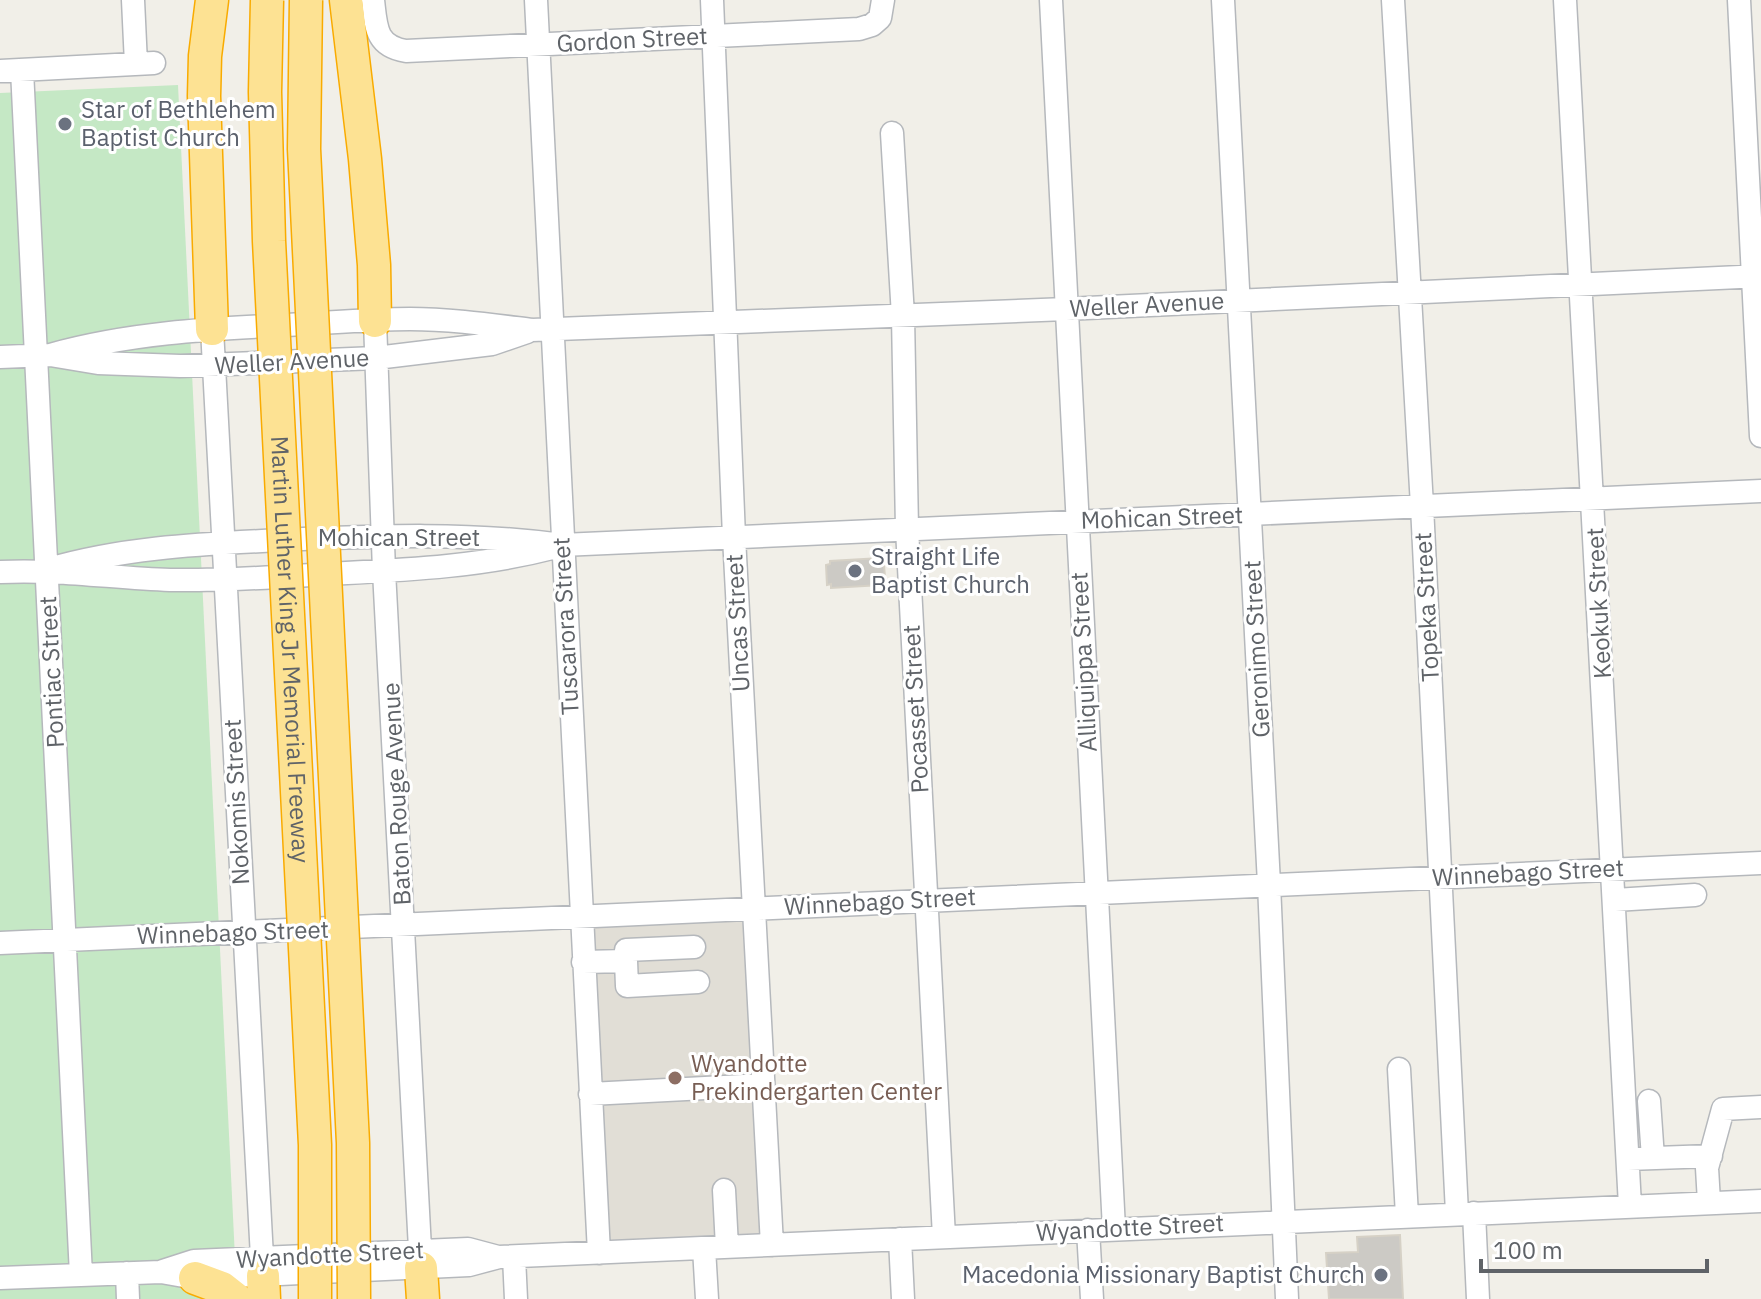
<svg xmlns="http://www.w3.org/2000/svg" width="1761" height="1299" font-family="'IBM Plex Sans',sans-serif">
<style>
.education{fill:#e1ded6}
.green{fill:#c5e8c5}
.building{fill:#cccac5;stroke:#d6d1c6;stroke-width:2}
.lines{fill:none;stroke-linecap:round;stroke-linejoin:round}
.minor-casing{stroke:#b5b8bc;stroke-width:25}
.highway-casing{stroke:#f9ab00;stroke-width:35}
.minor{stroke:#fff;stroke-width:22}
.highway{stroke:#fde293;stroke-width:32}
.highway-bridge-casing{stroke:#f9ab00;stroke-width:35;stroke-linecap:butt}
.highway-bridge{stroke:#fde293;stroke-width:32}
.worship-dot{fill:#6b7280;stroke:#fff;stroke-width:3}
.education-dot{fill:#8d6e63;stroke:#fff;stroke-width:3}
.labels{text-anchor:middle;stroke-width:6;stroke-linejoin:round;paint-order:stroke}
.street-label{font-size:24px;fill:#5f6368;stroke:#fff}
.worship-label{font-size:24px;fill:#5b616d;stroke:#fff;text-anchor:start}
.education-label{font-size:24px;fill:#785e54;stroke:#fff;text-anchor:start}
</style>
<rect width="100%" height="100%" fill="#f1efe8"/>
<path class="education" d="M 744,919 L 760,1233 L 758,1236 L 617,1244 L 607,1237 L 591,929 L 594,925 Z"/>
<path class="green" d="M 178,85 L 237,1299 L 0,1299 L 0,93 Z"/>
<path class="building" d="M 880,558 L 880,565 L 884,565 L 885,577 L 881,577 L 881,585 L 831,588 L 831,584 L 827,585 L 826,565 L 830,564 L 830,561 Z
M 1400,1235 L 1403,1299 L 1329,1299 L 1326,1253 L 1358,1252 L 1357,1237 Z"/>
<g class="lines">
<g class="minor-casing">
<path id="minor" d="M 133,0 L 136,64
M 373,0 C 376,26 375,46 406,51 L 859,29 L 872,25 L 880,18 L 883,0
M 536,0 L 599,1253
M 712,0 L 734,537 L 772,1245
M 1051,0 L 1114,1229
M 1223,0 L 1269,884 L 1287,1299
M 1393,0 L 1422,506 L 1457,1213
M 1565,0 L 1630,1206
M 1739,0 L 1761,436
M 22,70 L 81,1275
M 0,71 L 154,63
M 892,133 L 903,316 L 907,529 L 944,1237
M 375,321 L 384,571 L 421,1268
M 212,329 L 263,1276
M 50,355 C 129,333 206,329 287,325 C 328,323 369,319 410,319 C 450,319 492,325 532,330 L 1066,309 L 1761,276
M 0,357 L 50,355 L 98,363 L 180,366 L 376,358 L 492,344 L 527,332
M 46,570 C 123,547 203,544 282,540 C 378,536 467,532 562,545 L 1761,491
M 0,572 C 57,569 113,578 170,580 C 223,581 276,577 328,574 C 403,570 479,567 552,548
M 1615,900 L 1695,895
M 0,943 L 1761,863
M 626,961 L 627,986 L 698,982
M 583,962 L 626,961 L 626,950 L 694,947
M 1399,1069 L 1407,1216
M 590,1094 L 763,1085
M 1649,1101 L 1653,1158
M 1628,1159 L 1711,1156
M 724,1190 L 727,1247
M 1709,1202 L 1707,1168 L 1723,1109 L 1761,1107
M 1474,1213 L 1478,1299
M 1088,1230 L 1092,1299
M 900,1239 L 903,1299
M 704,1248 L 707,1299
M 514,1257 L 516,1299
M 163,1271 L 194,1261 L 468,1249 L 498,1257
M 127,1273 L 128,1299
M 0,1278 L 161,1272 L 195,1278 L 469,1265 L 499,1257 L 1761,1201"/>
</g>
<g class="highway-casing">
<path id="highway" d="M 212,0 L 205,56 L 204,96 L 212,329
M 346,0 L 365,159 L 374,265 L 375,321
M 421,1268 L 423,1299
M 263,1276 L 264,1299
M 195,1278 L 222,1288 L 236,1299"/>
</g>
<use href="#minor" class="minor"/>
<use href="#highway" class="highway"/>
<g class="highway-bridge-casing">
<g id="highway-bridge">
<path id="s1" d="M 267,0 L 265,92 L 269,241 L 315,1145 L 315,1299"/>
<path d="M 306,0 L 304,149 L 353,1143 L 354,1299"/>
</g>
</g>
<use href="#highway-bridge" class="highway-bridge"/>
</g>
<g class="worship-dot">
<circle cx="65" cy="124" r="8"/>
<circle cx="855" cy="571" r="8"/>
<circle cx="1381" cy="1275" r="8"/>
</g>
<circle class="education-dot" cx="675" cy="1078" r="8"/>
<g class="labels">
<g class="street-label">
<text transform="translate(632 40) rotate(-3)" y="8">Gordon Street</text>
<text transform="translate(1147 305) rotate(-3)" y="8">Weller Avenue</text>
<text transform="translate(292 362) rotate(-3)" y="8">Weller Avenue</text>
<text transform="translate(1162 518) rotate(-2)" y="8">Mohican Street</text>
<text x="399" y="546">Mohican Street</text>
<text transform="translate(1599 603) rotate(-93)" y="8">Keokuk Street</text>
<text transform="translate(1427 607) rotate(-93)" y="8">Topeka Street</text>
<text transform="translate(738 623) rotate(-93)" y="8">Uncas Street</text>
<text transform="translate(566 626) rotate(-93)" y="8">Tuscarora Street</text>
<text transform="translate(1257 649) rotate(-93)" y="8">Geronimo Street</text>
<text dy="8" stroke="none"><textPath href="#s1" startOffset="650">Martin Luther King Jr Memorial Freeway</textPath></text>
<text transform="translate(1084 662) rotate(-93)" y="8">Alliquippa Street</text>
<text transform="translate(52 672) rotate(-93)" y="8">Pontiac Street</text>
<text transform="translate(916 709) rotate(-93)" y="8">Pocasset Street</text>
<text transform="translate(397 794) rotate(-93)" y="8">Baton Rouge Avenue</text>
<text transform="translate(237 802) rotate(-93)" y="8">Nokomis Street</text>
<text transform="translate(1528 873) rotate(-3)" y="8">Winnebago Street</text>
<text transform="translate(880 902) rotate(-3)" y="8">Winnebago Street</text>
<text transform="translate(233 933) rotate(-2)" y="8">Winnebago Street</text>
<text transform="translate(1130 1228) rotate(-3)" y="8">Wyandotte Street</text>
<text transform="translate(330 1255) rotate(-3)" y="8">Wyandotte Street</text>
</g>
<g class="worship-label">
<text x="81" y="118">Star of Bethlehem<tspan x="81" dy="28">Baptist Church</tspan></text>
<text x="871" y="565">Straight Life<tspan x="871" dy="28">Baptist Church</tspan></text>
<text x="1365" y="1283" text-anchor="end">Macedonia Missionary Baptist Church</text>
</g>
<g class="education-label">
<text x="691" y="1072">Wyandotte<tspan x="691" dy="28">Prekindergarten Center</tspan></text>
</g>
</g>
<path d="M1481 1259v12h226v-12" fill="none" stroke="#5f6368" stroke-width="4"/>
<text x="1493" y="1259" font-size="24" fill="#5f6368" stroke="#ffffff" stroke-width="6" paint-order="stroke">100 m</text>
</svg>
